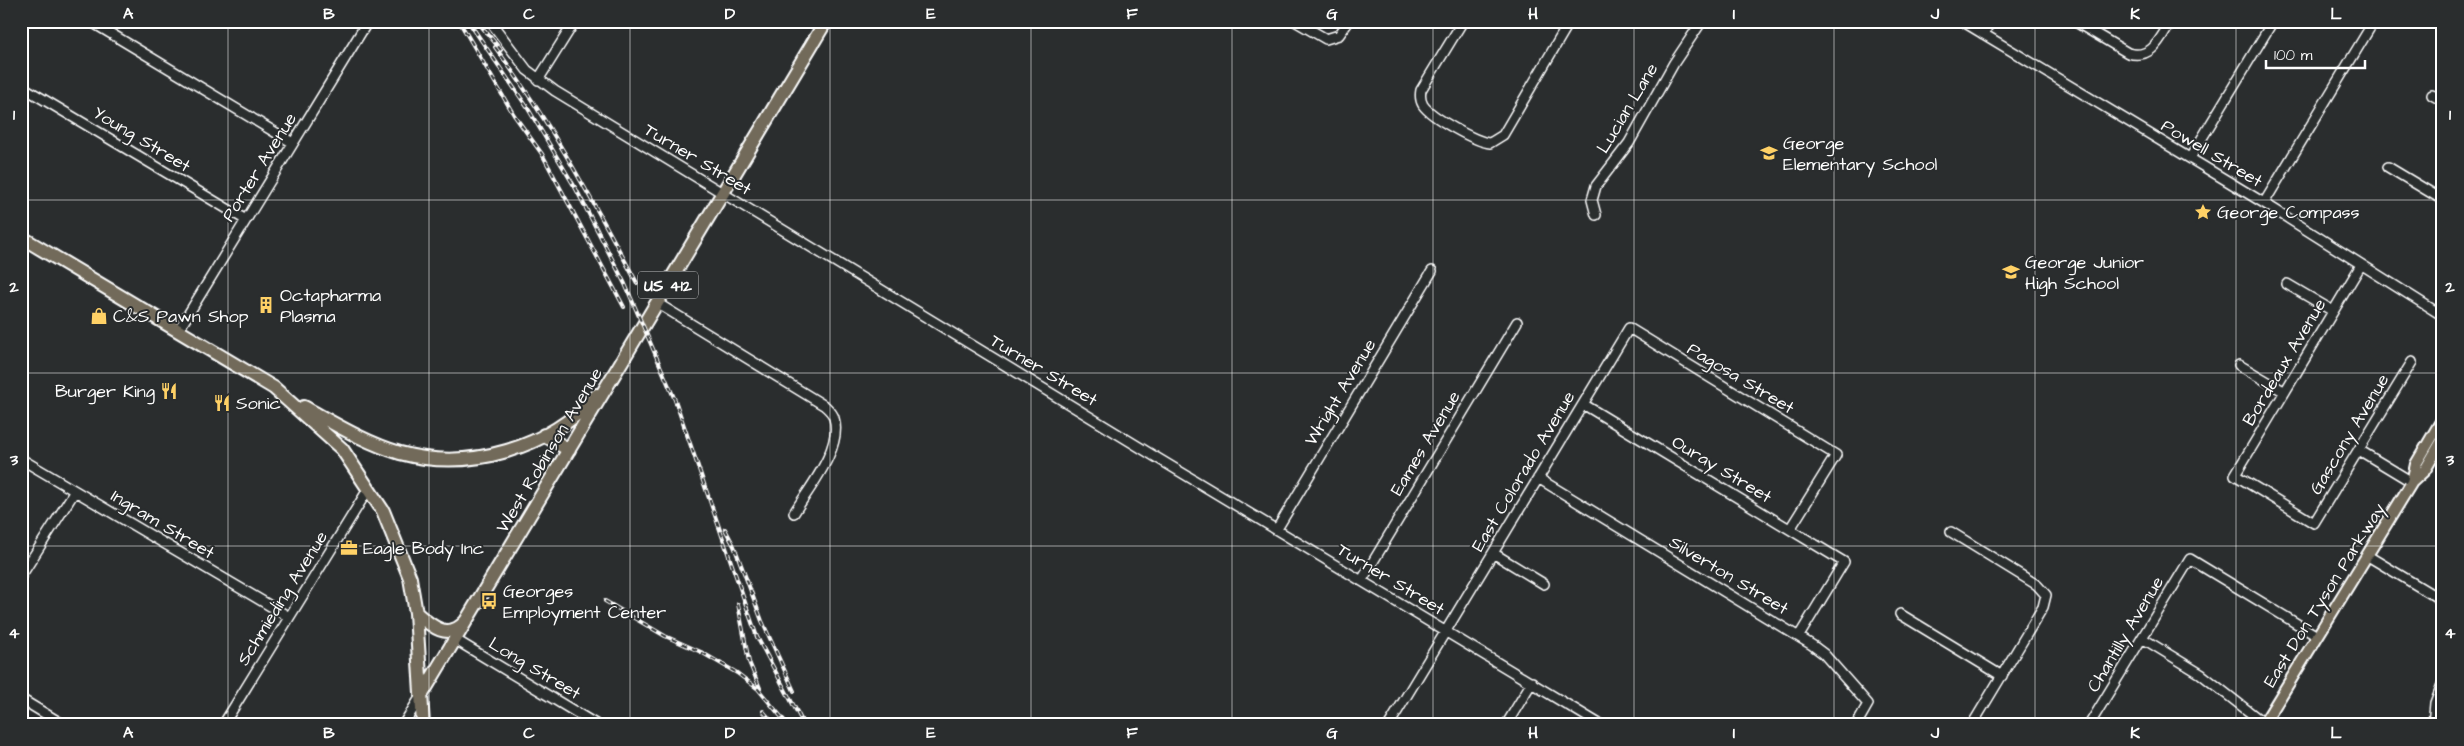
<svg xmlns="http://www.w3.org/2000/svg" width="2464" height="746" font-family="'Architects Daughter',sans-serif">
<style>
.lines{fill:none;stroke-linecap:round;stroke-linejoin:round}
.minor-casing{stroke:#fff;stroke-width:12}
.major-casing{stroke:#fff;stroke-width:14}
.highway-casing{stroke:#fff;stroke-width:16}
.minor{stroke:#2a2d2e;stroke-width:9}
.major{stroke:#726b5a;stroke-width:10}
.highway{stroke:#726b5a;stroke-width:12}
.rail-casing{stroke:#fff;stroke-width:4}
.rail{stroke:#2a2d2e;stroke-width:2;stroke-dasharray:5.5;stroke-linecap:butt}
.grid{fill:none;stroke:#fff;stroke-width:1;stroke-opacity:0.55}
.labels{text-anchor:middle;stroke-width:4;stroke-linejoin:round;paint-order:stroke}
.shield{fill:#2a2d2e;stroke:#bfc0c0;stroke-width:1}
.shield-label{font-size:16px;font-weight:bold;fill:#fff}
.street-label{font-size:18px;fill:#fff;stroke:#2a2d2e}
.poi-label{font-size:18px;fill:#fff;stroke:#2a2d2e;text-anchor:start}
.neatline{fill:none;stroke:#fff;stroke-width:2}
.grid-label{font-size:16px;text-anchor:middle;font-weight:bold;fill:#fff}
</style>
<rect width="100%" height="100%" fill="#2a2d2e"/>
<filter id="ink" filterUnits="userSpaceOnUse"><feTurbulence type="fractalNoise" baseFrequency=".02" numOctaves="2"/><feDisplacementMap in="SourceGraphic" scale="10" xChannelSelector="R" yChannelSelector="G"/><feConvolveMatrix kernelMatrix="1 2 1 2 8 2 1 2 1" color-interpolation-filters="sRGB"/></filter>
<g filter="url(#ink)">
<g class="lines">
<g class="minor-casing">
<path id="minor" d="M 90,21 L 293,143
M 490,21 L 527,70 L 555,91 L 1154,456 L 1601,725
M 1295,21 L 1326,39 L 1339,35 L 1349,21
M 1463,21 L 1421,90 C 1420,95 1420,100 1423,105 C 1431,117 1476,142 1490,143 L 1503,135 L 1570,21
M 1962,21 L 2264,203 L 2443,316
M 2074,21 L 2128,53 C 2152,60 2160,39 2171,21
M 1983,34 L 1991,21
M 538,80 L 575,21
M 21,86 L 246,220
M 2432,95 L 2443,101
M 2190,158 L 2273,21
M 2388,167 L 2443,200
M 2264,203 L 2374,21
M 1596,215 L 1592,200 L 1596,186 L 1629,143 L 1674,63 L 1702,21
M 2361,265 L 2235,475 L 2314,523 L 2412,362
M 2287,284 L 2333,311
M 657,303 L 825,406 C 828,409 833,413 834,418 C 843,448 809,488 794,513
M 178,331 L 368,21
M 2239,365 L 2285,392
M 1583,404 L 1844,562 L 1799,636
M 2359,450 L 2412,482
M 21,459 L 289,617
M 1538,478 L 1812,645 L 1824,654 L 1868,704 L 1856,725
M 1277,529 L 1432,271
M 1951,532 L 2037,585 L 2046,595 L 2043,607 L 1972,725
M 1493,553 L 1544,584
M 2368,556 L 2443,601
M 21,576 L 75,491
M 1362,580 L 1517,322
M 1900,614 L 2002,676
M 2142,638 L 2201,674 L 2266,725
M 456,640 L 597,725
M 21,699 L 64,725
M 223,725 L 369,488
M 403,725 L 421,696
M 1389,725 L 1629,328 L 1836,455 L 1790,529
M 1506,725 L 1532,682
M 2089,725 L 2190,559 L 2317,636
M 2433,725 L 2435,703 L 2443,682"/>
</g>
<g class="major-casing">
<path id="major" d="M 2412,482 L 2416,464 L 2443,418
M 2263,725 L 2412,482 L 2425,470 L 2443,439"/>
</g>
<g class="highway-casing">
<path id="highway" d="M 21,237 L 274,388 L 342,449 L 383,511 L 410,578 L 416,613 L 423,725
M 304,407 C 335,424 366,443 400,453 C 470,472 549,448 597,395
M 544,435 L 569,450
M 416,613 C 431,626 448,641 465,622
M 421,696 L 826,21"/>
</g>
<use href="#minor" class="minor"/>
<use href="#major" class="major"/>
<use href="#highway" class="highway"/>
<g class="rail-casing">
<path id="rail" d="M 459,21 L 514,115 L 542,154 L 624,307
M 468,21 L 527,107 L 576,189 L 625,284 L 675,400 L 757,637 L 804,725
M 477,21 L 501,50
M 495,47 C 550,121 593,202 637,283
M 725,529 L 734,546 L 762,621 L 794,691
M 605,601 L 665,636 L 701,652 L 737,673 L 758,689 L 788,725
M 738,604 L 749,662 L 760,688
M 763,711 L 775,725"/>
</g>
<use href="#rail" class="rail"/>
</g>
</g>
<path class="grid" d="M 228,21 L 228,725M 429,21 L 429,725M 630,21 L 630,725M 830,21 L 830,725M 1031,21 L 1031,725M 1232,21 L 1232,725M 1433,21 L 1433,725M 1634,21 L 1634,725M 1834,21 L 1834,725M 2035,21 L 2035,725M 2236,21 L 2236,725M 21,200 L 2443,200M 21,373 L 2443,373M 21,546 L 2443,546"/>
<defs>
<g id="school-bare" transform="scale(1.35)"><path d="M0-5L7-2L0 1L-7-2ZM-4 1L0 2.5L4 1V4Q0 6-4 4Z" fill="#ffd166" stroke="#2a2d2e" stroke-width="2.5" paint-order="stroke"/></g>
<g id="sight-bare" transform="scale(1.35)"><path d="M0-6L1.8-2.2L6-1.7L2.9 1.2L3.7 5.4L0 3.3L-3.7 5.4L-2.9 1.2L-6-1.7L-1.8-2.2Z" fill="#ffd166" stroke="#2a2d2e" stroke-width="2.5" paint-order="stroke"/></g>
<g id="building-bare" transform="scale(1.35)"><path d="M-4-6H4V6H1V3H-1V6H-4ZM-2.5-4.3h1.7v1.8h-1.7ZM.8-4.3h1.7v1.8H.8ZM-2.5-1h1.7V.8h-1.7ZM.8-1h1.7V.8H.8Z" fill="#ffd166" stroke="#2a2d2e" stroke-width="2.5" paint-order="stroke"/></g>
<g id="shop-bare" transform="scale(1.35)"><path d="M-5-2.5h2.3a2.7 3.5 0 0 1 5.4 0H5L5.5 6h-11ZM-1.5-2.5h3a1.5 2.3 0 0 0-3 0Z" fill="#ffd166" stroke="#2a2d2e" stroke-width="2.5" paint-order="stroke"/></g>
<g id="restaurant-bare" transform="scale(1.35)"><path d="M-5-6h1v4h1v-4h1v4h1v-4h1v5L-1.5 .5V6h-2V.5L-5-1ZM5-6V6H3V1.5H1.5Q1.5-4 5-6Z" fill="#ffd166" stroke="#2a2d2e" stroke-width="2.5" paint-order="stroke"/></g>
<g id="office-bare" transform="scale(1.35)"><path d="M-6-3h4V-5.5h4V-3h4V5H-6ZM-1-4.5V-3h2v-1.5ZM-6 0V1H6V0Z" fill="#ffd166" stroke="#2a2d2e" stroke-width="2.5" paint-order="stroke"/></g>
<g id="bus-bare" transform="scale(1.35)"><path d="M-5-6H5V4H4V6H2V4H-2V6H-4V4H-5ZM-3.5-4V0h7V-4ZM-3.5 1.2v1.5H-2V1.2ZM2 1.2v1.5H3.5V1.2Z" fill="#ffd166" stroke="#2a2d2e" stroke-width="2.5" paint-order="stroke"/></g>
</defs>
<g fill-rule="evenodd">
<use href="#school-bare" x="1769" y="153"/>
<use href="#sight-bare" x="2203" y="212"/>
<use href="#school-bare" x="2011" y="272"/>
<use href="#building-bare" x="266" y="305"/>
<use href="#shop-bare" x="99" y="316"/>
<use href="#restaurant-bare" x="169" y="391"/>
<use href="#restaurant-bare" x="222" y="403"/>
<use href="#office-bare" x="349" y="548"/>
<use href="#bus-bare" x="489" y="601"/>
</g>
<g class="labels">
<rect class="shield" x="638" y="271.5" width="60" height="27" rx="4"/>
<g class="shield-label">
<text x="668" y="291">US 412</text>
</g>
<g class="street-label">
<text transform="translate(1627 108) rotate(-59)" y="6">Lucian Lane</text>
<text transform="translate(142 139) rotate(31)" y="6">Young Street</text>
<text transform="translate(2212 153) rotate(31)" y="6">Powell Street</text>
<text transform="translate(698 159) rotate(31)" y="6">Turner Street</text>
<text transform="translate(259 167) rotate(-58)" y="6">Porter Avenue</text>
<text transform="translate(2284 362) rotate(-59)" y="6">Bordeaux Avenue</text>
<text transform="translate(1044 370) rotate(31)" y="6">Turner Street</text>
<text transform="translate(1741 378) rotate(31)" y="6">Pagosa Street</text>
<text transform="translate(1340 392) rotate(-59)" y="6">Wright Avenue</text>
<text transform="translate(2349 434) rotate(-59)" y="6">Gascony Avenue</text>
<text transform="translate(1425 443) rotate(-59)" y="6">Eames Avenue</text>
<text transform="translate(549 450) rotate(-59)" y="6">West Robinson Avenue</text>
<text transform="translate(1722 469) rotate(31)" y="6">Ouray Street</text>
<text transform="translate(1523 471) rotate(-59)" y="6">East Colorado Avenue</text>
<text transform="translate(163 524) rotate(31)" y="6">Ingram Street</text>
<text transform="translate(1729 575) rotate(31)" y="6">Silverton Street</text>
<text transform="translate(1391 579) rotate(31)" y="6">Turner Street</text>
<text transform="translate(2324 595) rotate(-58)" y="6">East Don Tyson Parkway</text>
<text transform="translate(282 598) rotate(-58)" y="6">Schmieding Avenue</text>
<text transform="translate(2125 634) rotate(-59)" y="6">Chantilly Avenue</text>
<text transform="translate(535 668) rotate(31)" y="6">Long Street</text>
</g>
<g class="poi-label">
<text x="1783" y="149">George<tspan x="1783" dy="21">Elementary School</tspan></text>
<text x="2217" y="218">George Compass</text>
<text x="2025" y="268">George Junior<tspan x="2025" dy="21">High School</tspan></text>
<text x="280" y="301">Octapharma<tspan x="280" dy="21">Plasma</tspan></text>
<text x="113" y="322">C&amp;S Pawn Shop</text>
<text x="155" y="397" text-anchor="end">Burger King</text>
<text x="236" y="409">Sonic</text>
<text x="363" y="554">Eagle Body Inc</text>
<text x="503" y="597">Georges<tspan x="503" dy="21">Employment Center</tspan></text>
</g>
</g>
<rect width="2464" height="746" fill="none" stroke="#2a2d2e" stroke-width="55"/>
<path d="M2266 60v8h99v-8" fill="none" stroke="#ffffff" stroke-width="2.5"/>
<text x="2274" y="60" font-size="15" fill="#ffffff" stroke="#2a2d2e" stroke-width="4" paint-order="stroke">100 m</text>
<rect x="28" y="28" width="2408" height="690" class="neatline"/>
<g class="grid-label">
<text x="128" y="19">A</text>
<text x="329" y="19">B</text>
<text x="529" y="19">C</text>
<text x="730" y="19">D</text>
<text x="931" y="19">E</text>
<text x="1132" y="19">F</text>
<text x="1332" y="19">G</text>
<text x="1533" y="19">H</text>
<text x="1734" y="19">I</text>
<text x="1935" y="19">J</text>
<text x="2135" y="19">K</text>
<text x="2336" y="19">L</text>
<text x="14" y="120">1</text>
<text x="2450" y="120">1</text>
<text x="14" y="292">2</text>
<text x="2450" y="292">2</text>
<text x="14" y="465">3</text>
<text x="2450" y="465">3</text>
<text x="14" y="638">4</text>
<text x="2450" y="638">4</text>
<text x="128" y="738">A</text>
<text x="329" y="738">B</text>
<text x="529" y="738">C</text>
<text x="730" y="738">D</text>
<text x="931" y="738">E</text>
<text x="1132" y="738">F</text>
<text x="1332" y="738">G</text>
<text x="1533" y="738">H</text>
<text x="1734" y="738">I</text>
<text x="1935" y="738">J</text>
<text x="2135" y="738">K</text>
<text x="2336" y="738">L</text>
</g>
</svg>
